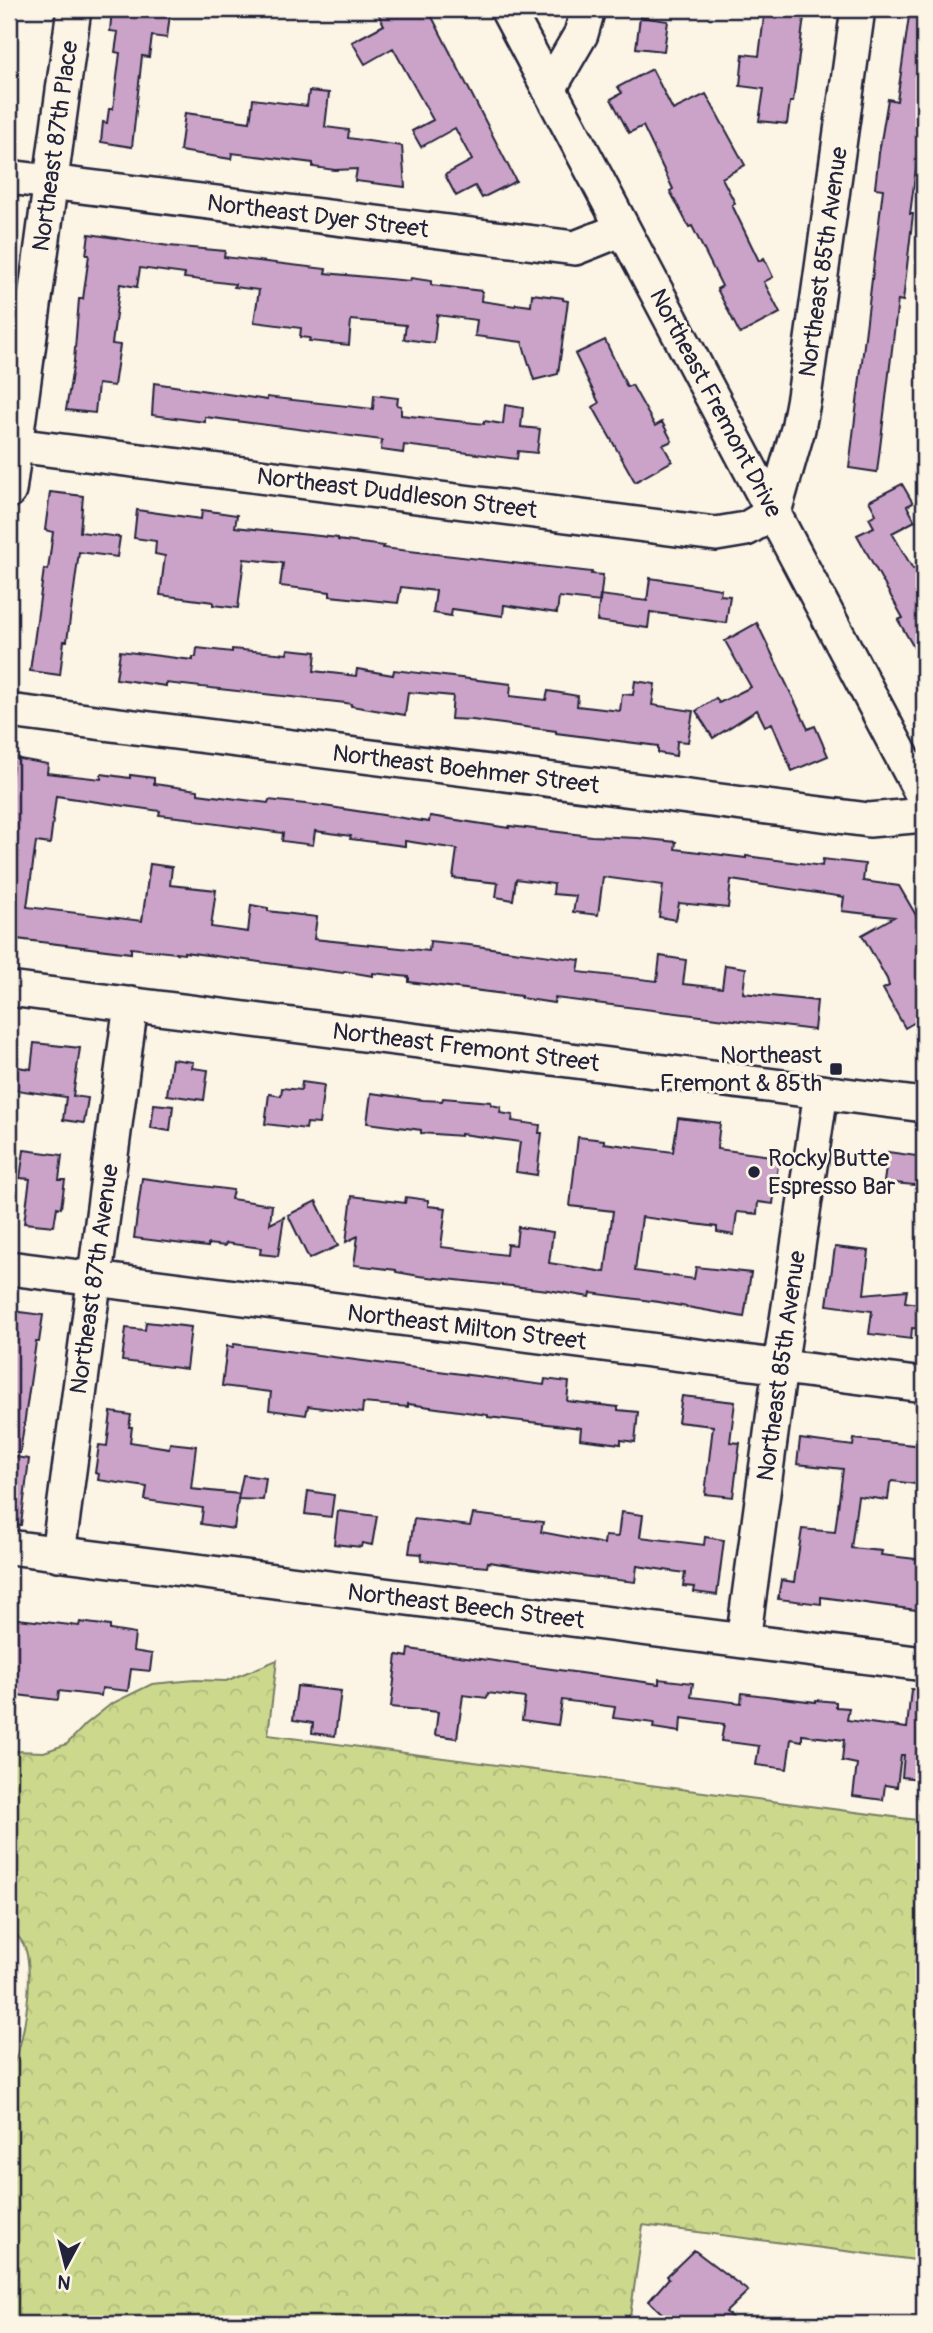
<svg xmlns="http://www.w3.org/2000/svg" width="933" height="2333" font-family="Pangolin,sans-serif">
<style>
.forest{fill:url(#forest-crowns);stroke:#777e64;stroke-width:2}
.building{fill:#cca3c8;stroke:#22223b;stroke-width:2}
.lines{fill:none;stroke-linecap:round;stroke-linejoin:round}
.minor-casing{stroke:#22223b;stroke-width:38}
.minor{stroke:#fcf5e5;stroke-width:33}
.poi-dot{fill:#22223b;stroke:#fcf5e5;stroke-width:2.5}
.labels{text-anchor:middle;stroke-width:6;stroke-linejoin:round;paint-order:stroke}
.street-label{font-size:24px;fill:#22223b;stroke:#fcf5e5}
.poi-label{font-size:24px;fill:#22223b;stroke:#fcf5e5;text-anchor:end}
</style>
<defs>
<pattern id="forest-crowns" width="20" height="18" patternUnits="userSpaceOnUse" patternTransform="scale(1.75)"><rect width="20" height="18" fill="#ccd98d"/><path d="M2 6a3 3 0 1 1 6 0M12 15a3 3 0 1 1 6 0" fill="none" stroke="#afba7b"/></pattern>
</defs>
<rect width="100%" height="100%" fill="#fcf5e5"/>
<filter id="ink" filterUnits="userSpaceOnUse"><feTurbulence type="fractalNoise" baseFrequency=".0143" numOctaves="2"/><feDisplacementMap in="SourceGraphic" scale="14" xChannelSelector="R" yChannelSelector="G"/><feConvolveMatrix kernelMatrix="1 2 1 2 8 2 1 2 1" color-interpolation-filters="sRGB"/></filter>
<g filter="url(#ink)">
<path class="forest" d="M 277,1660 L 268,1735 L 924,1821 L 924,2261 L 643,2225 L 629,2324 L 9,2324 L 9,2072 C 24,2052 35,1972 25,1948 C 24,1943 19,1938 16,1934 L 9,1932 L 9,1747 L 14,1751 L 44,1752 L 67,1744 L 86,1724 L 111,1704 L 152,1684 L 195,1680 L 226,1681 Z"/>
<path class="building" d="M 112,9 L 134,9 L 170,14 L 167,38 L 152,36 L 149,57 L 142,56 L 132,147 L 101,142 L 103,122 L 107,123 L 109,109 L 113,109 L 120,53 L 115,52 L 118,32 L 110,31 Z
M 376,9 L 428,9 L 516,181 L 482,198 L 475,186 L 456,196 L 445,175 L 472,160 L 455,128 L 421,147 L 412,131 L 433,120 L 393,48 L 365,64 L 352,42 L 384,25 Z
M 765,9 L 805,9 L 793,102 L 790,102 L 787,124 L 759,121 L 764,89 L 740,86 L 743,54 L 759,56 Z
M 910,9 L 924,9 L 924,123 L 922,123 L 910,214 L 913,214 L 903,301 L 898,300 L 877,472 L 849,468 L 883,189 L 875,188 L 879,153 L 888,99 L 897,101 Z
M 640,17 L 668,21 L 664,51 L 636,48 Z
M 652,69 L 673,110 L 706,94 L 745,165 L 722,178 L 735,203 L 732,205 L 759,261 L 764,258 L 773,277 L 764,282 L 780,313 L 740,334 L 717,289 L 722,286 L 692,226 L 689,227 L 670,191 L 673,189 L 643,126 L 629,133 L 611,99 L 622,93 L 618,87 Z
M 309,91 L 329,93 L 325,127 L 349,130 L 348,138 L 402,146 L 405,187 L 355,181 L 357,169 L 335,170 L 313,167 L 313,163 L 232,153 L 231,159 L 180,151 L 185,113 L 250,122 L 253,99 L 307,106 Z
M 89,234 L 169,246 L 225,251 L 224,257 L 326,269 L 325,273 L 410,281 L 411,278 L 431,281 L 431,285 L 482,291 L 481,301 L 515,306 L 516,304 L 531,306 L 532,294 L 563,298 L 563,300 L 568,301 L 558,374 L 534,380 L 522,342 L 475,336 L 477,320 L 437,315 L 434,343 L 404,339 L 406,325 L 351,320 L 349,345 L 309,341 L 310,338 L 300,337 L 301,328 L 254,322 L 259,290 L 234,287 L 235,284 L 184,278 L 185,274 L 140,268 L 137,287 L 120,284 L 112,344 L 120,345 L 114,386 L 98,384 L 95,413 L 66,410 L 74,361 L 79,299 L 83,299 L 89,255 L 86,255 Z
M 605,340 L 627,387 L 632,385 L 655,426 L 662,422 L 672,441 L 663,445 L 672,461 L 635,482 L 593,407 L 599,403 L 575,354 Z
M 154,383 L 267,400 L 267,397 L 373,409 L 374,395 L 398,398 L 397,405 L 401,406 L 401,415 L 484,424 L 484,421 L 503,424 L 505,405 L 523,408 L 521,427 L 540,429 L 537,453 L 518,451 L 517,459 L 404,445 L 403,453 L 381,450 L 382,440 L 205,417 L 205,422 L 152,415 Z
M 902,484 L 913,503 L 907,506 L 915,521 L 892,533 L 913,569 L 924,563 L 924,665 L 898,620 L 903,618 L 857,535 L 874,527 L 869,518 L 876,514 L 869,501 Z
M 50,492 L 83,496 L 80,532 L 120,537 L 117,557 L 79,552 L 67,641 L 64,641 L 60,675 L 30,671 L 44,569 L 48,570 L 53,532 L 45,530 Z
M 137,510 L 201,519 L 202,510 L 237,515 L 235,527 L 338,538 L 338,540 L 384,546 L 383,548 L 592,572 L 591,574 L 603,575 L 600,602 L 559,597 L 557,613 L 504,605 L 503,616 L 452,609 L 451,616 L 433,613 L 436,591 L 401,587 L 398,603 L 330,596 L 330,592 L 280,586 L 283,563 L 244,559 L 238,608 L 213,605 L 213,602 L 160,595 L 165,556 L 155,554 L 156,541 L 134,538 Z
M 650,578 L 721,589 L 720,595 L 730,596 L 726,623 L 650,612 L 648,628 L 597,621 L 600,595 L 647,601 Z
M 757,623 L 808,729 L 815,726 L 828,756 L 792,771 L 772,723 L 765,726 L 757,710 L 713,738 L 696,711 L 716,698 L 719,703 L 751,687 L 725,641 Z
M 197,648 L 232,652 L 232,649 L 287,654 L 288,649 L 316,652 L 314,671 L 356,676 L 357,669 L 393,675 L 394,670 L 511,684 L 510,696 L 546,700 L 548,691 L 578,696 L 577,706 L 620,711 L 622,694 L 633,695 L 635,681 L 655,684 L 652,705 L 693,711 L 688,742 L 677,741 L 676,756 L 658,753 L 658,746 L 556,733 L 556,731 L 472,720 L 451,719 L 453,696 L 408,692 L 405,715 L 351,706 L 351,704 L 346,703 L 166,683 L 166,686 L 116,679 L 120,651 L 193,660 L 193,657 L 196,657 Z
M 14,758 L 48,764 L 47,773 L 101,779 L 101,774 L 130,778 L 130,775 L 154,778 L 154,784 L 198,790 L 198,794 L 268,803 L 269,800 L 324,806 L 429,822 L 430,816 L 509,828 L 509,826 L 591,836 L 638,838 L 676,842 L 675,849 L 746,858 L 746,856 L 822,866 L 823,859 L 865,864 L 863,881 L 899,886 L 924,929 L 924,1017 L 905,1028 L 883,989 L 889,986 L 887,979 L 862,935 L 894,917 L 842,911 L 844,897 L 731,880 L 728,908 L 679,903 L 676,920 L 659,917 L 663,885 L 603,877 L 598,915 L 573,912 L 576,896 L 553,894 L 554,884 L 516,879 L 513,900 L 496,897 L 498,883 L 453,878 L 457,849 L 405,841 L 405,846 L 350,839 L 351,836 L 315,831 L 313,845 L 282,841 L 283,833 L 195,821 L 195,819 L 159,815 L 160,811 L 56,796 L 50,844 L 36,842 L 27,907 L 142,921 L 150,864 L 172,867 L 170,885 L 216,890 L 211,927 L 248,932 L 251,905 L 268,908 L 268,911 L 317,917 L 314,939 L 429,951 L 430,941 L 469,945 L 580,960 L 578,972 L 657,981 L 660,956 L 686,960 L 683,984 L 722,988 L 725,965 L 746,968 L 743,993 L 817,1001 L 814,1030 L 555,998 L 554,1003 L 521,998 L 521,996 L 409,982 L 409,977 L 373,973 L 373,976 L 344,971 L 343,973 L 184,952 L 184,954 L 131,948 L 131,953 L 9,938 L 9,830 L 12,806 L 9,806 L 9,800 Z
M 34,1043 L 80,1048 L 73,1096 L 88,1098 L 84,1123 L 63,1120 L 66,1097 L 9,1089 L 11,1066 L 31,1069 Z
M 172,1059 L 193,1062 L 192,1068 L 208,1070 L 204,1100 L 167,1095 Z
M 302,1082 L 324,1085 L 319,1124 L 307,1123 L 306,1129 L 265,1124 L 269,1094 L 281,1096 L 282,1088 L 301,1090 Z
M 371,1093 L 423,1100 L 442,1101 L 443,1098 L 491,1102 L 491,1105 L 501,1107 L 500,1113 L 513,1115 L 512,1121 L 540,1125 L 539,1133 L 542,1133 L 537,1175 L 516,1172 L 520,1142 L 461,1134 L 461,1136 L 421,1133 L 421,1130 L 367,1123 Z
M 154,1104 L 173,1106 L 170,1131 L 151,1128 Z
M 678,1118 L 720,1123 L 717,1149 L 779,1157 L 773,1204 L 758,1202 L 757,1214 L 737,1212 L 734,1235 L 717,1232 L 717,1227 L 642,1217 L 635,1271 L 694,1279 L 696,1267 L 751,1273 L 744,1317 L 659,1302 L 591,1293 L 590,1297 L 548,1290 L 419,1276 L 396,1272 L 396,1270 L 354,1265 L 358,1236 L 346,1242 L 352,1196 L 405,1203 L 406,1197 L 428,1200 L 428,1206 L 446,1208 L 441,1247 L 506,1255 L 507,1244 L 516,1245 L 518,1227 L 553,1232 L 549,1263 L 605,1272 L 613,1211 L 570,1206 L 578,1137 L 604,1140 L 604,1143 L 673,1152 Z
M 24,1150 L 62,1155 L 59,1180 L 65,1180 L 61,1208 L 57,1207 L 54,1226 L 24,1223 L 30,1179 L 20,1178 Z
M 888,1152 L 924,1157 L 924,1186 L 884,1182 Z
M 142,1178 L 233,1190 L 231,1199 L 272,1205 L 270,1224 L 284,1217 L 278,1256 L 260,1254 L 261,1248 L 226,1243 L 225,1246 L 208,1244 L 208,1247 L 134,1238 Z
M 316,1201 L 338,1246 L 309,1259 L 288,1215 Z
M 835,1247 L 869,1251 L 864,1294 L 907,1290 L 905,1302 L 924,1305 L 924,1329 L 912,1328 L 911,1339 L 869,1334 L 872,1311 L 827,1305 Z
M 12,1311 L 43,1315 L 39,1342 L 36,1342 L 20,1453 L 9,1453 L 9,1339 Z
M 146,1322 L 191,1327 L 186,1369 L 122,1361 L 126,1328 L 145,1330 Z
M 234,1344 L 544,1385 L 545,1379 L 569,1382 L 567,1401 L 618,1407 L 618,1410 L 638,1412 L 635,1442 L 621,1440 L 621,1444 L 580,1439 L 581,1428 L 488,1417 L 488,1415 L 408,1404 L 408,1407 L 363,1403 L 362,1413 L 308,1406 L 306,1415 L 269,1410 L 271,1392 L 222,1386 L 227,1346 L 233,1347 Z
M 682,1396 L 735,1402 L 730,1442 L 740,1443 L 733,1497 L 705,1494 L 713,1426 L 678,1422 Z
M 111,1412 L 131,1415 L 129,1427 L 132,1427 L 130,1442 L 169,1448 L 170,1443 L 196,1446 L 191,1489 L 239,1494 L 234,1529 L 201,1524 L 203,1508 L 145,1500 L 147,1487 L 98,1480 L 99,1474 L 95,1473 L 99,1445 L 107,1446 Z
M 800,1439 L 853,1446 L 854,1439 L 924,1446 L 924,1485 L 892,1481 L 890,1483 L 888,1500 L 858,1496 L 851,1548 L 882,1551 L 881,1555 L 924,1560 L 924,1611 L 821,1597 L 821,1604 L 778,1599 L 781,1580 L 794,1582 L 802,1529 L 835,1532 L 843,1469 L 797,1464 Z
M 9,1456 L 29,1459 L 21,1525 L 9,1525 Z
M 243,1475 L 266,1478 L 263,1500 L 238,1499 Z
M 308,1491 L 334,1495 L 331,1517 L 305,1514 Z
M 338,1511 L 377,1516 L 372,1545 L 362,1543 L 361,1547 L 334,1544 Z
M 621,1512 L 643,1515 L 640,1537 L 704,1545 L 705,1537 L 724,1540 L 717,1595 L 694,1592 L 695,1587 L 683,1586 L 685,1573 L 637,1566 L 635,1582 L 582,1576 L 488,1562 L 487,1567 L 452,1564 L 421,1560 L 422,1554 L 409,1553 L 414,1519 L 470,1526 L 473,1514 L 543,1522 L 541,1532 L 604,1544 L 605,1536 L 618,1537 Z
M 9,1618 L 79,1626 L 80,1622 L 110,1626 L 110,1630 L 135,1634 L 133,1651 L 152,1654 L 150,1671 L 131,1669 L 128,1691 L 102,1688 L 101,1696 L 59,1691 L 58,1700 L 9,1694 Z
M 409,1649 L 659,1684 L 659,1679 L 693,1683 L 691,1697 L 741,1703 L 742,1693 L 816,1702 L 816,1700 L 836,1702 L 836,1707 L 849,1708 L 847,1720 L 907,1728 L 911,1689 L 924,1690 L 924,1734 L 919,1779 L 902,1777 L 904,1755 L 901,1755 L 897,1787 L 885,1785 L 883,1800 L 853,1796 L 857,1764 L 842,1761 L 844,1740 L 802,1735 L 802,1741 L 791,1739 L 787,1769 L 756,1765 L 759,1746 L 721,1741 L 724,1724 L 681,1718 L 680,1732 L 653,1728 L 654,1723 L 613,1718 L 615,1707 L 562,1700 L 558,1725 L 522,1720 L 525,1698 L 488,1693 L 487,1698 L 463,1695 L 457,1738 L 435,1735 L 438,1712 L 391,1707 L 397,1655 L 408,1657 Z
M 297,1686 L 341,1691 L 335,1736 L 312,1733 L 313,1723 L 293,1720 Z
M 694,2250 L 748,2291 L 726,2312 L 738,2324 L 673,2324 L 649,2301 L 669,2278 L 667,2276 Z"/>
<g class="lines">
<g class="minor-casing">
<path id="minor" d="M 507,9 L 924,798
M 549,89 L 581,34 L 588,9
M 9,177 L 575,248 L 623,229
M 15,445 L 716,534 L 746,529 L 774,512 L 798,429 L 804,397 L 858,9
M 9,491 L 74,9
M 9,711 L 869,820 L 924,815
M 9,989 L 924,1105
M 9,1268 L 924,1385
M 9,1547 L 924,1664
M 58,1554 L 131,1004
M 743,1641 L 780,1367 L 821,1092"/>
</g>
<use href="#minor" class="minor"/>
</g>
</g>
<g class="poi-dot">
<rect x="829" y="1062" width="14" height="14" rx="3.5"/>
<circle cx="754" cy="1172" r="7"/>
</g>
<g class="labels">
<g class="street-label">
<text transform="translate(55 146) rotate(-82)" y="8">Northeast 87th Place</text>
<text transform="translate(318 216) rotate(7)" y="8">Northeast Dyer Street</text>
<text transform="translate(823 262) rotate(-82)" y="8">Northeast 85th Avenue</text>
<text transform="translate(716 403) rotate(62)" y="8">Northeast Fremont Drive</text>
<text transform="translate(397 493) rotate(7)" y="8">Northeast Duddleson Street</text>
<text transform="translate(466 769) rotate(7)" y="8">Northeast Boehmer Street</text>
<text transform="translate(466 1047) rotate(7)" y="8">Northeast Fremont Street</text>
<text transform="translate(94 1279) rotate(-82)" y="8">Northeast 87th Avenue</text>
<text transform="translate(467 1327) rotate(7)" y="8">Northeast Milton Street</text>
<text transform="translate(781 1366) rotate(-82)" y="8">Northeast 85th Avenue</text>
<text transform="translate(466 1606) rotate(7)" y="8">Northeast Beech Street</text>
</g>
<g class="poi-label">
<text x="822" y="1063">Northeast<tspan x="822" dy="28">Fremont &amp; 85th</tspan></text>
<text x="768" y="1166" text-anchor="start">Rocky Butte<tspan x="768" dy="28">Espresso Bar</tspan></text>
</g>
</g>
<rect width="933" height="2333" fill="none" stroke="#fcf5e5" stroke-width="35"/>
<rect x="18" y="18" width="898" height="2298" fill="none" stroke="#22223b" stroke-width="2.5" filter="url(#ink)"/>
<g transform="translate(66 2266) rotate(187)" stroke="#fcf5e5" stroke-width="5" paint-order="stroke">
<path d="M0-5L12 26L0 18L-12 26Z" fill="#22223b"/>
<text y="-10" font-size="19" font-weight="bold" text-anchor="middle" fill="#22223b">N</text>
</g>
</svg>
